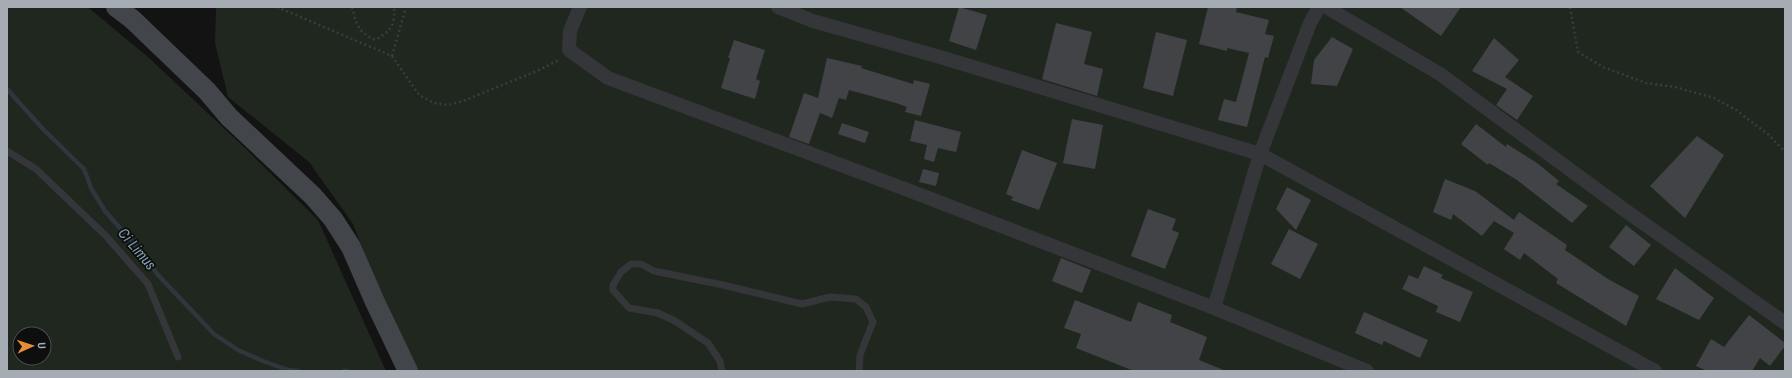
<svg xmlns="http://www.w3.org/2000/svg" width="1792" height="378" font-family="'Archivo Narrow',sans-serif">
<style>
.green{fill:#1f271f;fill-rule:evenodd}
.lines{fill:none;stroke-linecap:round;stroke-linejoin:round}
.stream{stroke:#2d373c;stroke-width:4.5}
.building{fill:#424347}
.path{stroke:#3a3d40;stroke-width:2.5;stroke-dasharray:2 3;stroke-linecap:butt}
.lane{stroke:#343639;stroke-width:7}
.street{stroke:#343639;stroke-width:14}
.secondary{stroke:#424549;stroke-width:20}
.labels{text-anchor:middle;stroke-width:3.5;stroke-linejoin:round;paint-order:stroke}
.water-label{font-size:15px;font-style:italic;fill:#7e9fad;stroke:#0e0e0f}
</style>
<rect width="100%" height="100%" fill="#131314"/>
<path class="green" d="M 7,7 L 86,7 L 90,9 L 148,57 L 245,148 L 318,220 L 386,371 L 7,371 ZM 20,334 L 44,334 L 44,358 L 20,358 Z
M 216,7 L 1785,7 L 1785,371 L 418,371 L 385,305 L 353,224 L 309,162 L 228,97 L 215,43 Z"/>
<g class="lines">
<path class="stream" d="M 7,89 L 43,129 L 84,169 L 91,188 L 105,211 L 142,253 L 158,275 L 214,334 L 238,350 L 263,361 L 288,370 L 298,371
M 344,371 L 347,371"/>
</g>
<path class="building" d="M 959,7 L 987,15 L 976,50 L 949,41 Z
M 1208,7 L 1237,7 L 1236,12 L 1269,20 L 1265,34 L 1274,36 L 1268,58 L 1265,57 L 1247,127 L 1218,120 L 1224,99 L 1236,102 L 1249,53 L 1227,48 L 1227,51 L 1199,44 Z
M 1400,7 L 1461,7 L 1441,36 Z
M 1056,23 L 1092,32 L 1084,64 L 1103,69 L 1097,96 L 1042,79 Z
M 1156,32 L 1187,40 L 1173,96 L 1143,88 Z
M 1332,37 L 1353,49 L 1337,86 L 1311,84 L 1314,60 Z
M 1494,38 L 1519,60 L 1505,77 L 1533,96 L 1517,120 L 1496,105 L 1507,89 L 1472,71 Z
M 734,40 L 765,50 L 756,79 L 760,81 L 755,99 L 721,88 L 730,58 L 728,58 Z
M 827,58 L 862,66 L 861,68 L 913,84 L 914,80 L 930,84 L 921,116 L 905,112 L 907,107 L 896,103 L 849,90 L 846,100 L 839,98 L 832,118 L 820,113 L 809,144 L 789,137 L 804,93 L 818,98 Z
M 1072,119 L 1103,125 L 1095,169 L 1063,163 Z
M 915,120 L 961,132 L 956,152 L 938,148 L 934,162 L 924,159 L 927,145 L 910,141 Z
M 842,123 L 869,132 L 865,143 L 838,134 Z
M 1476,124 L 1506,147 L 1507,144 L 1537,163 L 1559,181 L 1556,184 L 1588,206 L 1572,223 L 1517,180 L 1489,163 L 1488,165 L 1461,144 Z
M 1697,136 L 1724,155 L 1685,218 L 1650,186 Z
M 1022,150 L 1057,163 L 1039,210 L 1011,200 L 1013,197 L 1006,194 Z
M 923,169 L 939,173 L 936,186 L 919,182 Z
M 1445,179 L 1475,191 L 1514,220 L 1519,212 L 1567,245 L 1565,250 L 1608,279 L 1639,296 L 1626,326 L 1556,283 L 1558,279 L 1524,253 L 1520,260 L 1504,249 L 1514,233 L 1494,221 L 1482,236 L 1453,214 L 1451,220 L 1433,212 Z
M 1287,187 L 1311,200 L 1296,230 L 1276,209 Z
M 1148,209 L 1176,219 L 1172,230 L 1179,233 L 1165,269 L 1131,256 Z
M 1626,225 L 1651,245 L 1634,266 L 1609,247 Z
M 1289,229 L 1318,244 L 1300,279 L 1271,264 Z
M 1061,258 L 1091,270 L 1082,293 L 1052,281 Z
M 1424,266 L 1443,275 L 1441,278 L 1473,292 L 1460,322 L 1436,312 L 1438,306 L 1402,289 L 1409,275 L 1418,279 Z
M 1675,268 L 1714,298 L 1699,320 L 1656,299 Z
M 1075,300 L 1131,322 L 1138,302 L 1172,315 L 1170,322 L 1207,337 L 1199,360 L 1226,371 L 1134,371 L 1076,348 L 1081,334 L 1064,328 Z
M 1364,312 L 1428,340 L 1420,358 L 1384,341 L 1382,345 L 1355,333 Z
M 1749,315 L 1785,343 L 1785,346 L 1770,366 L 1760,358 L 1752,371 L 1707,371 L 1696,366 L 1711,339 L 1724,347 Z"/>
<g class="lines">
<path class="path" d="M 277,7 L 392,56 L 419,95 L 434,103 L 448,105 L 463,101 L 537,71 L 559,60
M 352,7 C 357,25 357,31 375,40 C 391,31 395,26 394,7
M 1570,7 L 1578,52 L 1603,67 L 1646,83 L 1675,87 L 1714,98 L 1736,110 L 1769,135 L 1785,152
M 392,56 L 406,7"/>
<path class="lane" d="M 7,151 L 36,169 L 106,236 L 148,284 L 178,357
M 722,371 L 720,361 L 708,343 L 675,321 L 658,313 L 629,308 L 613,290 L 613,285 L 621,272 L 631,264 L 641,264 L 654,271 L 723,285 L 802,304 L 830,297 L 856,299 L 866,307 L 873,322 L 860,355 L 859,371"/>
<path class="street" d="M 580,7 L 570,31 L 569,50 L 608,78 L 913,192 L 1214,308
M 778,7 L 813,21 L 940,57 L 1260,154 L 1655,371
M 1319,7 L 1310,23 L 1260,154 L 1214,308 L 1367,371
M 1326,7 L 1440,74 L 1626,211 L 1785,323"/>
<path class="secondary" d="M 116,7 L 132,19 L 207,91 L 229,117 L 313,196 L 333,219 L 351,247 L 375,302 L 408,371"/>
</g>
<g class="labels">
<g class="water-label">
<text transform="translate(137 249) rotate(50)" y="5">Ci Limus</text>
</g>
</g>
<rect width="1792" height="378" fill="none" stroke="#a5acb4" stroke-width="16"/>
<g transform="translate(32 346) rotate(87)"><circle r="19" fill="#0e0e0f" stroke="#4a4d51"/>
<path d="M0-3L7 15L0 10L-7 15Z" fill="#e48d3b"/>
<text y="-6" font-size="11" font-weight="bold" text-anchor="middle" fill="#a5acb4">U</text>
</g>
</svg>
